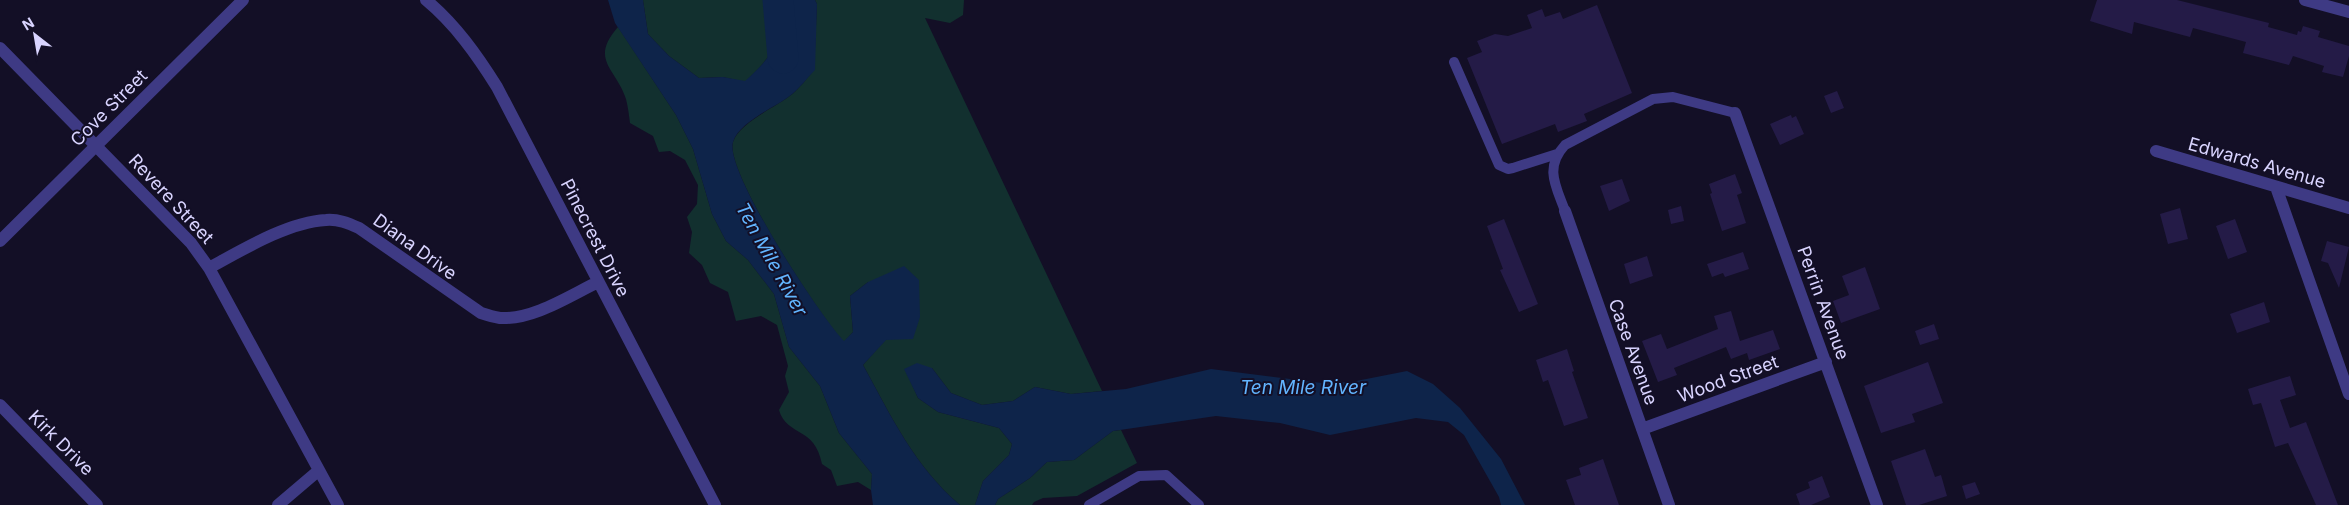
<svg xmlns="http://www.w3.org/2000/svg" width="2349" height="505" font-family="Inter,sans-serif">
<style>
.green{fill:#12302f}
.water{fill:#0e244a}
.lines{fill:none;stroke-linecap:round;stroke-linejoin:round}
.river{stroke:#0e244a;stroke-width:31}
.building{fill:#241b47}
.lane{stroke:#3e3a84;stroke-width:10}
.street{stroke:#3e3a84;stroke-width:12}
.labels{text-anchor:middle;stroke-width:4;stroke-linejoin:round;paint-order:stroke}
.street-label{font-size:18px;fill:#d9d4ff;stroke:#130f26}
.water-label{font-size:19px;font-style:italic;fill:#62b4fe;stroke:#130f26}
</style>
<rect width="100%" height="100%" fill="#130f26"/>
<path class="green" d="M 643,0 L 780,0 C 779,43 777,52 745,82 L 723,77 L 699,78 L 669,56 L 648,34 Z
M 815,0 L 964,0 L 963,15 L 950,23 L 925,18 L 1102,391 L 1071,394 L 1035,387 L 1013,401 L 982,405 L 951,393 L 932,368 L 905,369 L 918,398 L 938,412 L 999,428 L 1012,444 L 1009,455 L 983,481 L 975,505 L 960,505 C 915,467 891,416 863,365 L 886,339 L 868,282 L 850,296 L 853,332 L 844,342 C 821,318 724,170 733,142 C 739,123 776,107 791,95 C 800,88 807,78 814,70 L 817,4 Z
M 618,27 L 676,115 L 693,149 L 712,214 L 726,241 L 748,260 L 774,294 L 789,347 L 820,386 L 839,433 L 872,474 L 871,490 L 858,482 L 837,486 L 831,470 L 822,464 C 815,426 787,437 779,410 L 789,392 L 785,376 L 788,366 L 777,325 L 761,316 L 736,321 L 728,292 L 710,283 L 702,265 L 689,253 L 692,232 L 687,217 L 697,204 L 698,185 L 685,160 L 670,151 L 659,152 L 653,136 L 630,123 C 629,115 628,107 626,99 C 616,68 589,60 618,27 Z
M 1121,430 L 1137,463 L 1077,496 L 1043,498 L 1034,502 L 1032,505 L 995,505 L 998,499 L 1030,478 L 1047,462 L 1074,460 L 1113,431 Z"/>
<path class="water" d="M 608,0 L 643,0 L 648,34 L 669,56 L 699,78 L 723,77 L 745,81 C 777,53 779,42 780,0 L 815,0 L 817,4 L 815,70 C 807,78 800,88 791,95 C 776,107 739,122 733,142 C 724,170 821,318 844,341 L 853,332 L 850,296 L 868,282 L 904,266 L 919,280 L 920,317 L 913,339 L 886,340 L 863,365 C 891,416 915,467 960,505 L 873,505 L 871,490 L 872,474 L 839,433 L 820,386 L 789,347 L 774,294 L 748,260 L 726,241 L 712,214 L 693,149 L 676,115 L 615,23 Z
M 917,363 L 932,368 L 951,393 L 982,405 L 1013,401 L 1035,387 L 1071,394 L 1126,389 L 1211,369 L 1322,383 L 1351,382 L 1407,371 L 1433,384 L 1460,408 L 1501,459 L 1525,505 L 1501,505 L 1499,497 L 1464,435 L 1448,422 L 1416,418 L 1330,435 L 1280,423 L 1216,416 L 1113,431 L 1074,460 L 1047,462 L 1030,478 L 998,499 L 995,505 L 975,505 L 983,481 L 1009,455 L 1012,444 L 999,428 L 938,412 L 918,398 L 904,369 Z"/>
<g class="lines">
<path class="river" d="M 778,0 L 783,58"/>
</g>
<path class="building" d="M 2097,0 L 2177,0 L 2269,23 L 2268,27 L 2297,35 L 2298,31 L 2301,32 L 2303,26 L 2320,31 L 2318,37 L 2349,46 L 2349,56 L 2343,77 L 2322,72 L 2324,66 L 2293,56 L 2289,65 L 2243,53 L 2246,42 L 2193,28 L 2190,37 L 2134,22 L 2132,34 L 2090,21 Z
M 1597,5 L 1632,93 L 1584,114 L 1587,121 L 1558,132 L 1555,124 L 1502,144 L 1467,58 L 1482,52 L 1477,41 L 1495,34 L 1508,36 L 1532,28 L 1527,15 L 1542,9 L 1545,17 L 1560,12 L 1563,19 Z
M 1837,91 L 1844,108 L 1831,113 L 1824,96 Z
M 1791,115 L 1792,118 L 1796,116 L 1804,134 L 1780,145 L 1770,124 Z
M 1735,174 L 1742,193 L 1737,195 L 1746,223 L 1722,231 L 1710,194 L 1712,193 L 1709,184 Z
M 1622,179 L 1630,201 L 1609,211 L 1600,186 Z
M 1681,206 L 1684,221 L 1671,224 L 1668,210 Z
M 2180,208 L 2188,239 L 2168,244 L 2160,214 Z
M 1504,219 L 1538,304 L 1519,312 L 1500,270 L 1503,269 L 1487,226 Z
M 2235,219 L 2247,252 L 2228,259 L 2216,226 Z
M 2327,241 L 2349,247 L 2339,288 L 2328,263 L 2321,261 Z
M 1743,252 L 1749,269 L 1725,277 L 1723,273 L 1712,277 L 1707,264 Z
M 1647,256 L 1653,276 L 1630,284 L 1624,264 Z
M 1865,267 L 1880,309 L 1841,323 L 1833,301 L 1849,295 L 1842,276 Z
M 2264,302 L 2270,322 L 2237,333 L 2230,314 Z
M 1731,311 L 1740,341 L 1773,330 L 1780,349 L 1749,360 L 1747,353 L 1731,359 L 1726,347 L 1674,368 L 1677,375 L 1658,382 L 1642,341 L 1661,334 L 1667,349 L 1718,329 L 1714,316 Z
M 1934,324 L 1939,339 L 1920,345 L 1915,331 Z
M 1567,349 L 1574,371 L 1572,372 L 1588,418 L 1564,426 L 1548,380 L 1543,382 L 1536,360 Z
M 1928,362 L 1943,403 L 1912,414 L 1915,422 L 1881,433 L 1864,386 Z
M 2290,376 L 2296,395 L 2280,400 L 2290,428 L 2306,422 L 2338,505 L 2316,505 L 2288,443 L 2275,447 L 2261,403 L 2253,405 L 2248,389 Z
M 1925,449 L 1935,477 L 1941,475 L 1947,496 L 1919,505 L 1906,505 L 1891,461 Z
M 1603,459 L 1619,505 L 1575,505 L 1566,480 L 1581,475 L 1579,468 Z
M 1822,476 L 1830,497 L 1811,505 L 1800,505 L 1796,494 L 1810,488 L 1808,482 Z
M 1975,482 L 1980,494 L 1966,499 L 1962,486 Z"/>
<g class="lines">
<path class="lane" d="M 1454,62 L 1499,165 L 1508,169 L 1513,168 L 1557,154
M 1565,211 C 1556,186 1544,168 1565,145 L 1653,99 L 1673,97 L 1735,113
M 1089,505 L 1139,476 L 1166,475 L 1199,505"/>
<path class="street" d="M 426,0 C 455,24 477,55 497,87 L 715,505
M 2305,0 L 2349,12
M 0,48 L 191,243 L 209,268 L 338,505
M 1735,113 L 1877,505
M 2156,151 L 2349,208
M 2276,187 L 2349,394
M 1565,211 L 1669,505
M 0,241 L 243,0
M 209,268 C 242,250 288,222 326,220 C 338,219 348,223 359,228 L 481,313 C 487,315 494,317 500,318 C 533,320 569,296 598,282
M 0,405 L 97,505
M 1642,429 L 1826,362
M 278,505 L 318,471"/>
</g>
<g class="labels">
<g class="street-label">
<text transform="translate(109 108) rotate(-45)" y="6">Cove Street</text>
<text transform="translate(2257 163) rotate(16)" y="6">Edwards Avenue</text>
<text transform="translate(171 199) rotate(47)" y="6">Revere Street</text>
<text transform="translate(595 238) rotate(63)" y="6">Pinecrest Drive</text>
<text transform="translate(415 247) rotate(36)" y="6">Diana Drive</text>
<text transform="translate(1823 303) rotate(70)" y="6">Perrin Avenue</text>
<text transform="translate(1633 352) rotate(70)" y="6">Case Avenue</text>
<text transform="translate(1728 379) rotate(-20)" y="6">Wood Street</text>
<text transform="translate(61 443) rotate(45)" y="6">Kirk Drive</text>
</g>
<g class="water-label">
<text transform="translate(772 259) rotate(61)" y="7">Ten Mile River</text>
<text x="1303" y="394">Ten Mile River</text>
</g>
</g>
<g transform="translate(35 35) rotate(329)" stroke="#130f26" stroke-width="4" paint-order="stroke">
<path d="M0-4L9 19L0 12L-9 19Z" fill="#d9d4ff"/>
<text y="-8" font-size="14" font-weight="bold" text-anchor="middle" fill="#d9d4ff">N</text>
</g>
</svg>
